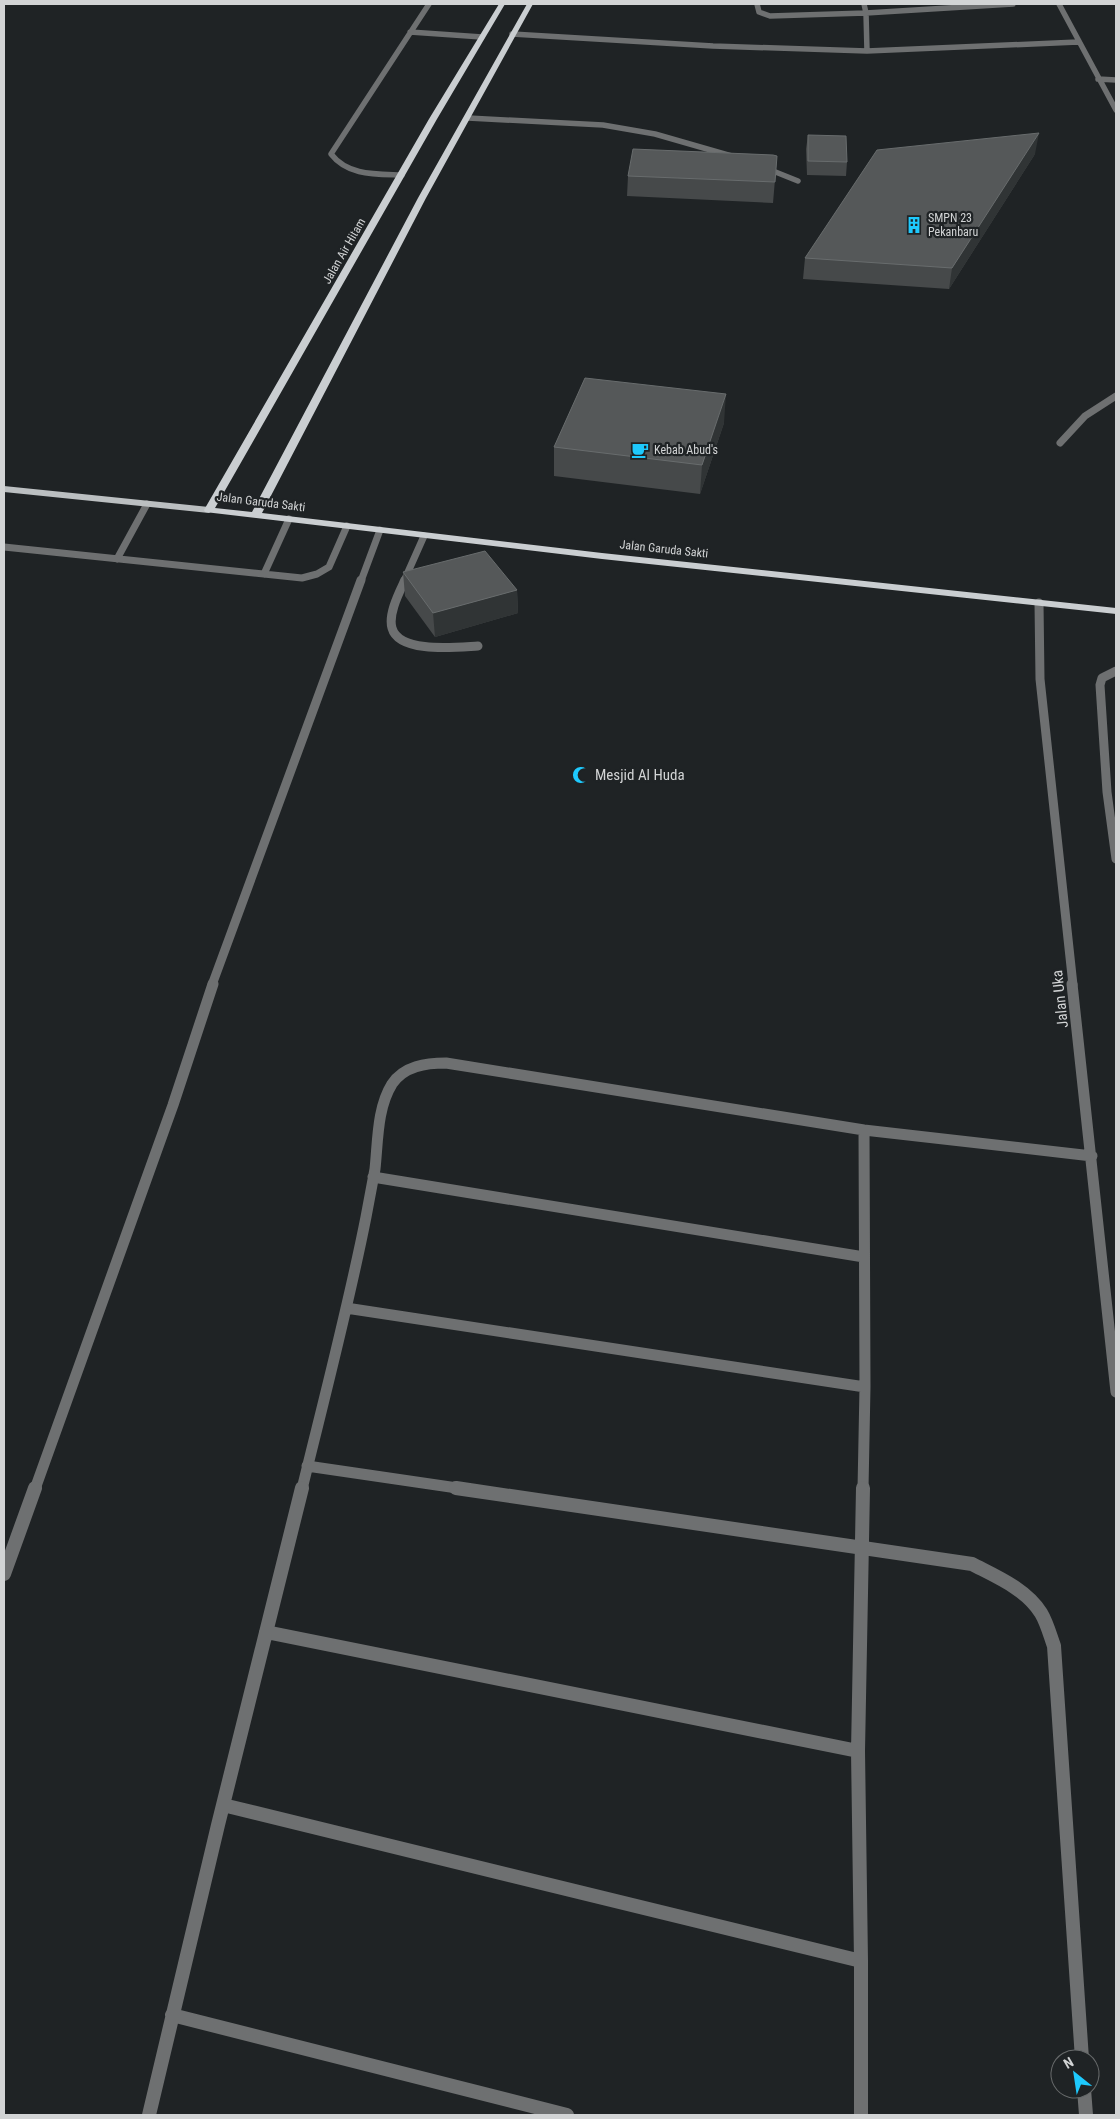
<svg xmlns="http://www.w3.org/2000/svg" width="1120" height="2119" font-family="'Roboto Condensed',sans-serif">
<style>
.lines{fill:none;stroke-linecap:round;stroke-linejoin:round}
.service-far2{stroke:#6e7071;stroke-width:5.5}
.service-far1{stroke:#6e7071;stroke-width:7}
.service{stroke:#6e7071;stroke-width:9}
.minor-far4{stroke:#6e7071;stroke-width:5.5}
.minor-far3{stroke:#6e7071;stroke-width:7}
.minor-far2{stroke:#6e7071;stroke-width:9}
.minor-far1{stroke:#6e7071;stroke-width:11}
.minor{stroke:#6e7071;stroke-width:14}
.primary{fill:#bbbfc1;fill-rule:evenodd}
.trunk{fill:#caced1;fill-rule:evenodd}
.wall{fill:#46494a}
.shaded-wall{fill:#303435}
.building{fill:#555859;stroke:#686c6d}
.labels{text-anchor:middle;stroke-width:4.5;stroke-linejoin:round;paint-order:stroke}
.far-poi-label{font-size:12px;fill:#d2d4d5;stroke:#1f2325;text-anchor:start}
.far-street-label{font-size:12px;fill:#d2d4d5;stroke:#1f2325}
.poi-label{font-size:15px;fill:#d2d4d5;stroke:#1f2325;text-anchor:start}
.street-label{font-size:15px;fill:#d2d4d5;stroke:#1f2325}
</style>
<rect width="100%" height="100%" fill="#1f2325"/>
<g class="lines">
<path class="service-far2" d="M 410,32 L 482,37
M 468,118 L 603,125 L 655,134 L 735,157
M 763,167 L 798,181
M 402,175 C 376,174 348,176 331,154 L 429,4"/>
<path class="service-far1" d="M 4,547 L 302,578 L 317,574 L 329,567 L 347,526
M 117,559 L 147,504
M 264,574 L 289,519
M 404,581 L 424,536"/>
<path class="service" d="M 405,580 C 399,593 388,614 392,628 C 399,654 458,647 478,646
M 1116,671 L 1102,678 L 1100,685 L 1107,792 L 1116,859"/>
<path class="minor-far4" d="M 757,4 L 759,12 L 770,16 L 866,13 L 864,4
M 1059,4 L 1116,110
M 512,34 L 713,46 L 867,51 L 866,13 L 1013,4
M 867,51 L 1078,42
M 1098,79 L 1116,80"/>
<path class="minor-far3" d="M 1060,443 L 1085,416 L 1116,396
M 361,581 L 380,530"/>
<path class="minor-far2" d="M 1039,603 L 1040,679 L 1073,985
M 212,985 L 361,580"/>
<path class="minor-far1" d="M 1072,984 L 1116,1392
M 373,1177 L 864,1257
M 346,1308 L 865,1387
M 307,1466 L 464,1489
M 35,1489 L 173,1105 L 213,984
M 302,1489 C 324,1399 348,1308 366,1217 C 369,1201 372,1185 375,1169 C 378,1141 377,1108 392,1084 C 404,1066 426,1063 446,1063 L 864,1130 L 1092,1156
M 863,1489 L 865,1387 L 864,1130"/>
<path class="minor" d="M 456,1488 L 972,1564 C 997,1577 1026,1589 1041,1613 C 1047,1623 1050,1635 1054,1646 L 1082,2059
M 4,1574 L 35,1488
M 858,1751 L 863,1488
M 223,1805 L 861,1961 L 858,1751 L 266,1632
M 861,1961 L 861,2115
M 172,2015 L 567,2115
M 1084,2089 L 1086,2115
M 149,2115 L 218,1825 L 302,1488"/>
<path class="primary" d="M 4,486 L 209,507 L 214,510 L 209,513 L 4,492 Z"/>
<path class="trunk" d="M 499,4 L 505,4 L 437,119 L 215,508 L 252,512 L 418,198 L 527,4 L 533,4 L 426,198 L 262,513 L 602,553 L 1116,608 L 1116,614 L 602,559 L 205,512 L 204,510 L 429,119 Z"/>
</g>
<path class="wall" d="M 808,135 L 847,162 L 846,176 L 807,175 L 806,149 Z
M 1035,154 L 949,289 L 803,279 L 805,258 Z
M 777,156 L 773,203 L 627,196 L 628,176 Z
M 724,423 L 700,494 L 554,476 L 554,447 Z
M 403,572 L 517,590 L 518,613 L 435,637 L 405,596 Z"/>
<path class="shaded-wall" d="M 1039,133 L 1035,154 L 949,289 L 952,268 Z
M 726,394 L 724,423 L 700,494 L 702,465 Z
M 517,590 L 518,613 L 435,637 L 433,613 Z"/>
<path class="building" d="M 1039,133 L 952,268 L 805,258 L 877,150 Z
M 808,135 L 846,136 L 847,162 L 808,161 Z
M 633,149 L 773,155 L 777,156 L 775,182 L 628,176 Z
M 585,378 L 726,394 L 702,465 L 554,447 Z
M 485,551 L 517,590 L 433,613 L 403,572 Z"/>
<defs>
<g id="building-bare" transform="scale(1.35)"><path d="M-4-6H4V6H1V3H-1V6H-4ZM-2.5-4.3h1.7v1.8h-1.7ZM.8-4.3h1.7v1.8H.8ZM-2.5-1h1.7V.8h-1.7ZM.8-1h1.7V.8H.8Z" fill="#1ec9fd" stroke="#1f2325" stroke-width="2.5" paint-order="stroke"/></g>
<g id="cafe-bare" transform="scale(1.35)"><path d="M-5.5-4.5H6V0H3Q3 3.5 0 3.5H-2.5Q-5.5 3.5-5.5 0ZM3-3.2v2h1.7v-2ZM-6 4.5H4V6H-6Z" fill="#1ec9fd" stroke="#1f2325" stroke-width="2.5" paint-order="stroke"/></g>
<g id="mosque-bare" transform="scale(1.35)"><path d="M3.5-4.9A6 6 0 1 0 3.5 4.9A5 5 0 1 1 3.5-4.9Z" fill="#1ec9fd" stroke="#1f2325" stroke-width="2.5" paint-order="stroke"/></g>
</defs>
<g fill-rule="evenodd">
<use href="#building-bare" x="914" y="225"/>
<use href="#cafe-bare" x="640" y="450"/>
<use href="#mosque-bare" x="581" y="775"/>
</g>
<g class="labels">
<g class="far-poi-label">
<text x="928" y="222">SMPN 23<tspan x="928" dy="14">Pekanbaru</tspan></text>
<text x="654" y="454">Kebab Abud's</text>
</g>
<g class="far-street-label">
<text transform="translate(344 251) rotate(-60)" y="4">Jalan Air Hitam</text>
<text transform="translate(261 502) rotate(7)" y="4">Jalan Garuda Sakti</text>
<text transform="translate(664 549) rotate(6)" y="4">Jalan Garuda Sakti</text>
</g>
<g class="poi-label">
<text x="595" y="780">Mesjid Al Huda</text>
</g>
<g class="street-label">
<text transform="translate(1060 999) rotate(-96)" y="5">Jalan Uka</text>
</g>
</g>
<rect width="1120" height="2119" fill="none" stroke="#d2d4d5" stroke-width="10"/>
<g transform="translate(1075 2074) rotate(330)"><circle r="24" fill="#1f2325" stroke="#676a6b"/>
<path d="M0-4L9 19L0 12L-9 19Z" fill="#1ec9fd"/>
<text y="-8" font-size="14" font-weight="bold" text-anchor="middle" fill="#d2d4d5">N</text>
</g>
</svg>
